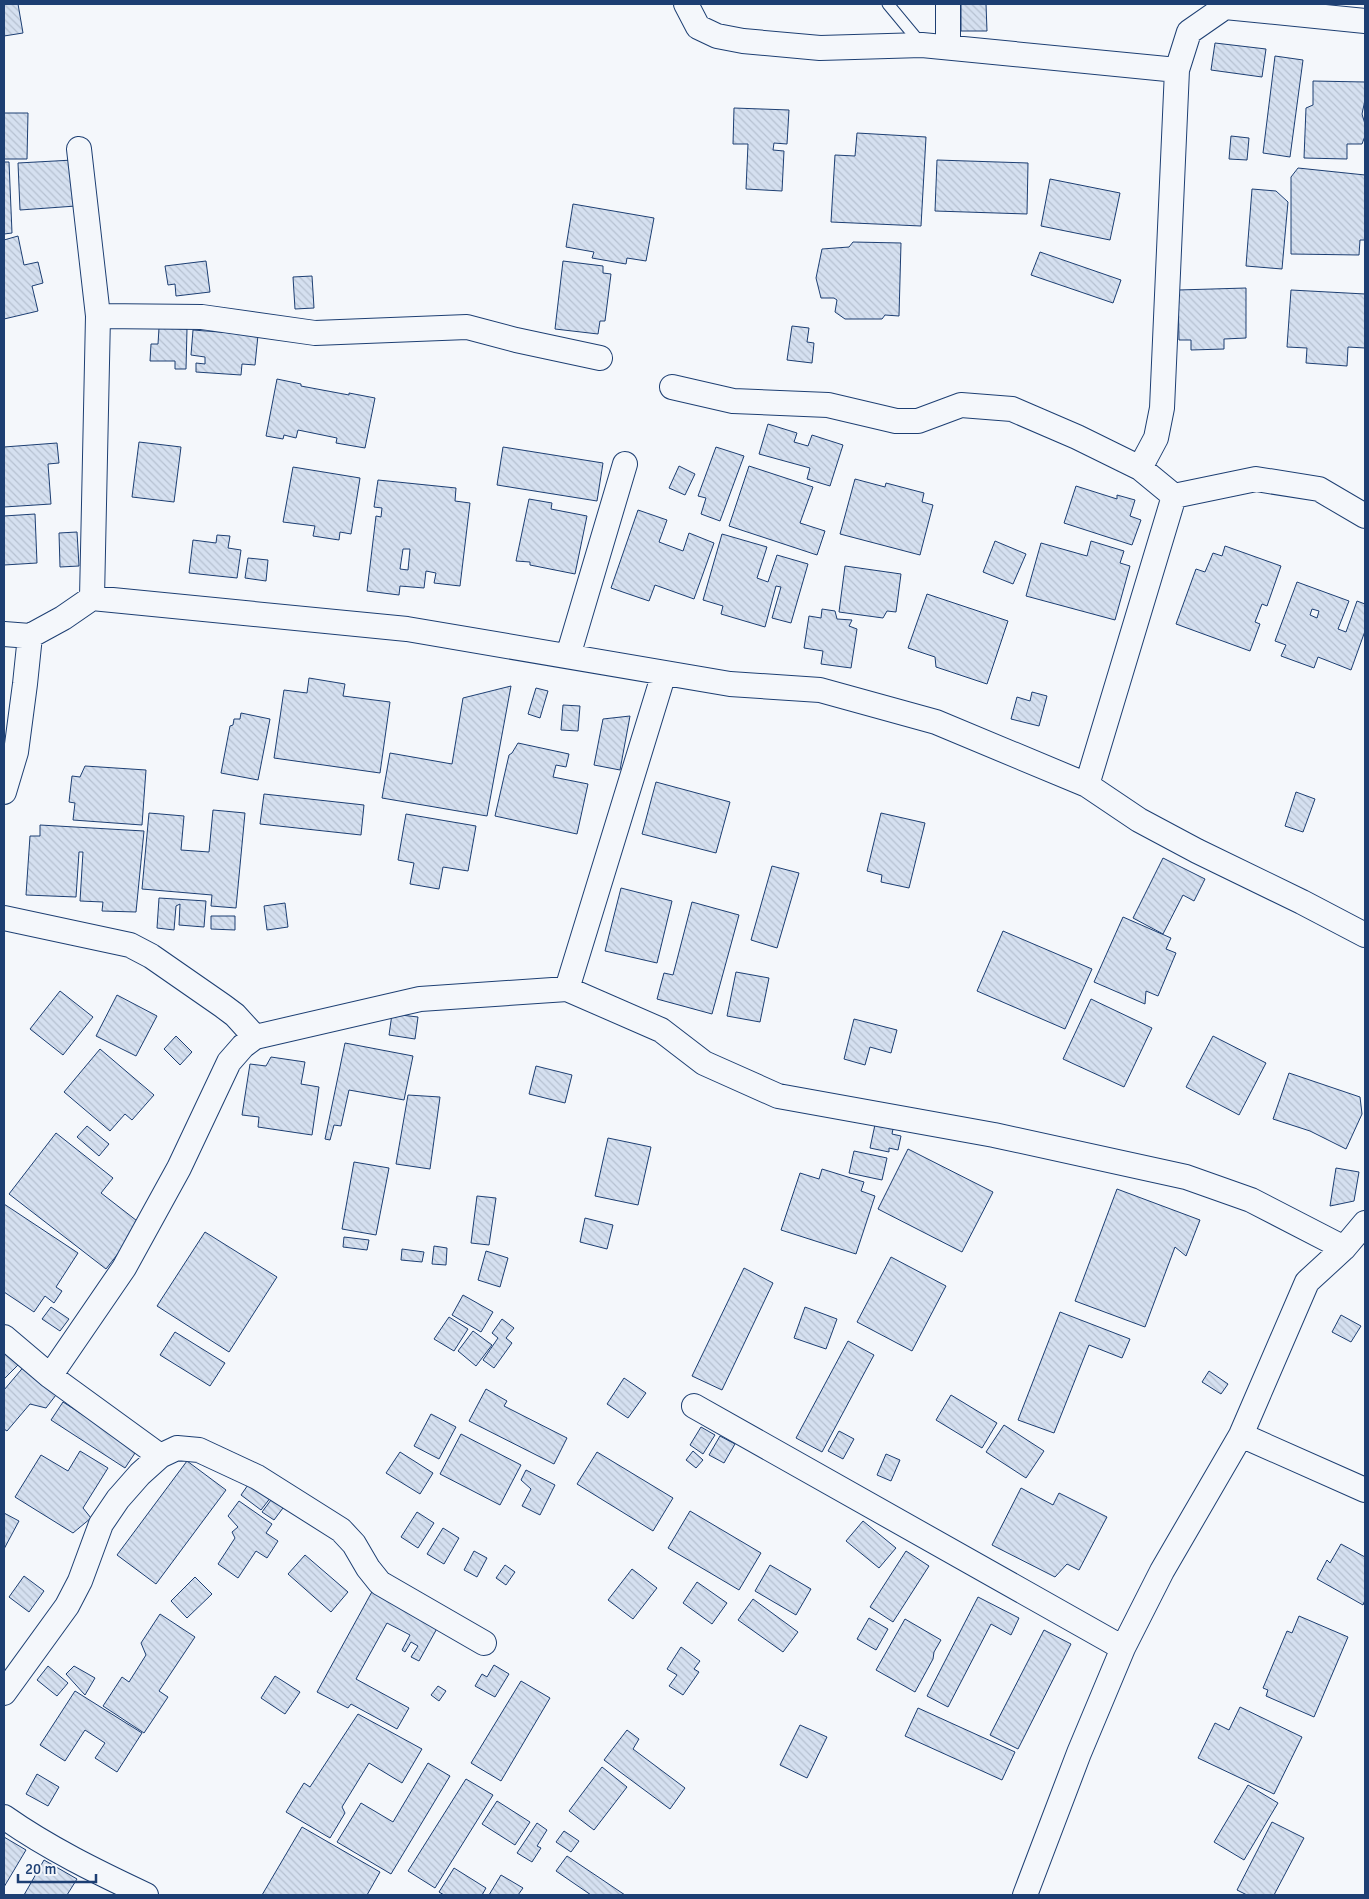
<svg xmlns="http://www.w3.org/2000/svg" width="1369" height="1899" font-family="Signika,sans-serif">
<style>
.building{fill:url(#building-back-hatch);stroke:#1d3f73;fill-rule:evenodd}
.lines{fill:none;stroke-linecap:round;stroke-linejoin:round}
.service-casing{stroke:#1d3f73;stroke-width:13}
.minor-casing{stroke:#1d3f73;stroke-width:26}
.service{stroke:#f4f7fb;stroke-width:11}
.minor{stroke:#f4f7fb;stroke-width:24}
</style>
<defs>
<pattern id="building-back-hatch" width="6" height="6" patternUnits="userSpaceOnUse" patternTransform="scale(1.25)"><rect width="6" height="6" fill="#d5e0f0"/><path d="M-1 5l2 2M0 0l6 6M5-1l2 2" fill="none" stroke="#b6c1d1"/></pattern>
</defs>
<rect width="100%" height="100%" fill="#f4f7fb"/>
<path class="building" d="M 4,4 L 18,4 L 23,33 L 4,36 Z
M 961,4 L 986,4 L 987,31 L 961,31 Z
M 1215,43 L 1266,49 L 1262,77 L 1211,70 Z
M 1275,56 L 1303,60 L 1290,157 L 1263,153 Z
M 1313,81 L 1365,82 L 1365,100 L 1362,114 L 1365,124 L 1365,136 L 1362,144 L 1347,144 L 1347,159 L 1304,158 L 1306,108 L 1313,105 Z
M 734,108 L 789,110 L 787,144 L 774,143 L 773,150 L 784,151 L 782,191 L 746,189 L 748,144 L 733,144 Z
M 4,113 L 28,113 L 27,159 L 4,159 Z
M 857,133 L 926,137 L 921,226 L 831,222 L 835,155 L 855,156 Z
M 1231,136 L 1249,138 L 1247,160 L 1229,159 Z
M 73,160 L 76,206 L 20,210 L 18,163 Z
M 937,160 L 1028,163 L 1027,214 L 935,211 Z
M 4,162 L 9,162 L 12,233 L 4,234 Z
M 1298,168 L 1365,175 L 1365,240 L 1360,240 L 1359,255 L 1291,254 L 1291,177 Z
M 1050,179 L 1120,193 L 1110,240 L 1041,226 Z
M 1252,189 L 1276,191 L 1288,202 L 1282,269 L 1246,266 Z
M 573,204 L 654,218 L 646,261 L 627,258 L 626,264 L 592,258 L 594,252 L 566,247 Z
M 18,236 L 24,265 L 38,262 L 43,283 L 32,286 L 38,311 L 4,319 L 4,240 Z
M 853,242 L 901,243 L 899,316 L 885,315 L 882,319 L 845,319 L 835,312 L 837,300 L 834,298 L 821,298 L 816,278 L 822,249 L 849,247 Z
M 1040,252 L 1121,280 L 1113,303 L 1031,275 Z
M 206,261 L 210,292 L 176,296 L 175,284 L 168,285 L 165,266 Z
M 563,261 L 603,266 L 603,273 L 611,274 L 605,321 L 600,321 L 598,334 L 555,329 Z
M 312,276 L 314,308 L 295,309 L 293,277 Z
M 1246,288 L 1246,338 L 1224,339 L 1224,349 L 1191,350 L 1191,340 L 1179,340 L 1178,290 Z
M 1291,290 L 1365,294 L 1365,348 L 1348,347 L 1347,366 L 1306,363 L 1307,348 L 1287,347 Z
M 792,326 L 809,328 L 807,342 L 814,343 L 812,363 L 787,360 Z
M 159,328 L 187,329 L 186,369 L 175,369 L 175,361 L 150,361 L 151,344 L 158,344 Z
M 193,330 L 258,335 L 255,365 L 242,364 L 241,375 L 196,372 L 196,363 L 205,364 L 205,357 L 191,355 Z
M 277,379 L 301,384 L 301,386 L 349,395 L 349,393 L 375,398 L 365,448 L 336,443 L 337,438 L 298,430 L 296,438 L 284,435 L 283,439 L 266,436 Z
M 768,424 L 797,433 L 794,442 L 808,446 L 812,435 L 843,445 L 830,486 L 807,479 L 810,468 L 759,454 Z
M 139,442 L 181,447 L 174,502 L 132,497 Z
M 57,443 L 59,463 L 48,464 L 51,504 L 4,507 L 4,447 Z
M 503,447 L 603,463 L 597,501 L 497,485 Z
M 716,447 L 744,456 L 720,521 L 701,514 L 706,498 L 698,496 Z
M 679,466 L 695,474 L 685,495 L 669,488 Z
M 749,466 L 813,487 L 800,523 L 825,531 L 817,555 L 729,526 Z
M 293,467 L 360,478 L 351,534 L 340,532 L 339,540 L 313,536 L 315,526 L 283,522 Z
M 855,479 L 885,487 L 886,483 L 924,493 L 922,502 L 933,505 L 920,555 L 840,534 Z
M 378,480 L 456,488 L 455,501 L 470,503 L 460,586 L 434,583 L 436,573 L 426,571 L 424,588 L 400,586 L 399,595 L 367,591 L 376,516 L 381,517 L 382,508 L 374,507 ZM 403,549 L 410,549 L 408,570 L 400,569 Z
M 1076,486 L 1117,499 L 1117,495 L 1135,500 L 1130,516 L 1141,520 L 1132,545 L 1064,523 Z
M 529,499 L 552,503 L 551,509 L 587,516 L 575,574 L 530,565 L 530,562 L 516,561 Z
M 638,510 L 667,520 L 659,542 L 683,551 L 689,533 L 714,543 L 694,599 L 655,585 L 649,601 L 611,588 Z
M 35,514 L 37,563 L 4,565 L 4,516 Z
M 77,532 L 79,566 L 60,567 L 59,533 Z
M 722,534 L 767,547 L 757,578 L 768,582 L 777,555 L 808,564 L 791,623 L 772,618 L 781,587 L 776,586 L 765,627 L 721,614 L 723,606 L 703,600 Z
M 217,535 L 230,536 L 228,548 L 241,550 L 237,578 L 189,573 L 193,540 L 216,543 Z
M 995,541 L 1026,554 L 1013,584 L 983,572 Z
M 1091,541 L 1124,551 L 1120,563 L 1130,566 L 1115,620 L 1026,596 L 1041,543 L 1087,556 Z
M 1225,546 L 1281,566 L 1267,606 L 1262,604 L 1255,622 L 1260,624 L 1250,651 L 1176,624 L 1196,569 L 1205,572 L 1213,553 L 1222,556 Z
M 248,558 L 268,560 L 266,581 L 245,578 Z
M 845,566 L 901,574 L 896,612 L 887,611 L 883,618 L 839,612 Z
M 1297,582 L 1349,601 L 1338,629 L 1346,632 L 1357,601 L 1365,604 L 1365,631 L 1351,670 L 1318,657 L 1314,668 L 1281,656 L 1286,645 L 1275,641 ZM 1312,609 L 1319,611 L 1317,618 L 1310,615 Z
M 927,594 L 1008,621 L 987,684 L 936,667 L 935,657 L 908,648 Z
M 822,609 L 835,611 L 837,619 L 852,620 L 849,626 L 857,629 L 851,668 L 821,664 L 823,651 L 804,648 L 809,616 L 821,618 Z
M 309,678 L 345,684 L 343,696 L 390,702 L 380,773 L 274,758 L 284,690 L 307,693 Z
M 511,686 L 487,816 L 382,798 L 390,753 L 452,764 L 463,698 Z
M 536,688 L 548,691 L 540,718 L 528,714 Z
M 1032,692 L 1047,696 L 1039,726 L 1011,719 L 1017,697 L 1030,701 Z
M 563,705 L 580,706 L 578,731 L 561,730 Z
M 241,713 L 270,719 L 258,780 L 221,773 L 230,726 L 233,725 L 234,719 L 240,719 Z
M 630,716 L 620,770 L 594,765 L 603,719 Z
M 518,743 L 569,754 L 566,767 L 556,765 L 553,777 L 588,784 L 577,834 L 495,816 L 509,755 L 512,753 Z
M 85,766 L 146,770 L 142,825 L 73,820 L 75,803 L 69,802 L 72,776 L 80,777 Z
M 656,782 L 730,802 L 716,853 L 642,834 Z
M 1296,792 L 1315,799 L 1303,832 L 1285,826 Z
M 264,794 L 364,805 L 361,835 L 260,824 Z
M 213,810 L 245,813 L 236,908 L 211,906 L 212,895 L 142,889 L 149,813 L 184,816 L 181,850 L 209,852 Z
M 881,813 L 925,823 L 909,888 L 881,882 L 882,875 L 867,871 Z
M 406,814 L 476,826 L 468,871 L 443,867 L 439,889 L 410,884 L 414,863 L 398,860 Z
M 40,825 L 144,831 L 136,912 L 102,911 L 103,902 L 80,901 L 83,852 L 79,852 L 76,897 L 26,895 L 30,836 L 40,836 Z
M 1163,858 L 1205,879 L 1194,901 L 1183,895 L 1163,934 L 1133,918 Z
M 772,866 L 799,873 L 777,948 L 751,940 Z
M 621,888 L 672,901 L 657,963 L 605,951 Z
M 159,898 L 206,901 L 204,927 L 179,925 L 180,904 L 176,906 L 174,930 L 157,928 Z
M 692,902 L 739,915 L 712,1014 L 657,999 L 664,973 L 673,975 Z
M 285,903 L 288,927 L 267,930 L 264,906 Z
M 211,916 L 235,916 L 235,930 L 211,929 Z
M 1123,917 L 1171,938 L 1166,949 L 1176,953 L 1158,996 L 1146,991 L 1145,1004 L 1094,982 Z
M 1003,931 L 1092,969 L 1065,1029 L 977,991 Z
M 736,972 L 769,978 L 760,1022 L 727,1016 Z
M 60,991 L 93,1017 L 63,1055 L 30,1029 Z
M 117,995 L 157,1016 L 136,1056 L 96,1036 Z
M 1091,999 L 1152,1028 L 1124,1087 L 1063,1059 Z
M 392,1014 L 418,1017 L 415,1039 L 389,1035 Z
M 854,1019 L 897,1030 L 891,1053 L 870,1047 L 865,1065 L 844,1059 Z
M 176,1036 L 192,1052 L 180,1065 L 164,1049 Z
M 1213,1036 L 1266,1063 L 1239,1115 L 1186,1087 Z
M 345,1043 L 413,1056 L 404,1100 L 349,1090 L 341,1126 L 334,1125 L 330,1140 L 325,1139 Z
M 100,1049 L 154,1095 L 132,1120 L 125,1114 L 110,1131 L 64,1092 Z
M 271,1057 L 305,1062 L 301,1084 L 319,1087 L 312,1135 L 258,1127 L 259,1117 L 242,1115 L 250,1064 L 266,1066 Z
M 536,1066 L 572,1075 L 565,1103 L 529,1094 Z
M 1289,1073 L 1360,1097 L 1362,1114 L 1346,1149 L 1310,1131 L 1273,1119 Z
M 408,1095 L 440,1097 L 430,1169 L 396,1164 Z
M 876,1120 L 894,1124 L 892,1134 L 901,1136 L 898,1150 L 889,1148 L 889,1152 L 870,1148 Z
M 87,1126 L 109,1144 L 99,1156 L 77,1137 Z
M 56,1133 L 113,1178 L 101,1193 L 141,1224 L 106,1269 L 9,1194 Z
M 608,1138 L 651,1147 L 638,1205 L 595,1196 Z
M 908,1149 L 993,1192 L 962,1252 L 878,1209 Z
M 854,1151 L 887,1158 L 882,1180 L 849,1173 Z
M 354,1162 L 389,1168 L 376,1235 L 342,1229 Z
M 1336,1168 L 1359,1172 L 1354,1201 L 1330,1206 Z
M 822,1169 L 864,1182 L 861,1191 L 875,1196 L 856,1254 L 781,1230 L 800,1173 L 819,1179 Z
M 1117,1189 L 1200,1220 L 1186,1256 L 1175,1247 L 1145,1327 L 1075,1301 Z
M 477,1196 L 496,1198 L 489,1245 L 471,1243 Z
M 4,1204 L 78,1253 L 56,1287 L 62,1291 L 54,1303 L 45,1296 L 34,1312 L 4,1292 Z
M 585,1218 L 613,1225 L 607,1249 L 580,1242 Z
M 205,1232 L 277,1277 L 229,1352 L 157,1306 Z
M 344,1237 L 369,1240 L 367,1250 L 343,1247 Z
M 434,1246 L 447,1248 L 446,1265 L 432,1264 Z
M 402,1249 L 424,1252 L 422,1262 L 401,1260 Z
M 486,1251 L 508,1258 L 500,1287 L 478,1280 Z
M 891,1257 L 946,1286 L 912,1351 L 857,1322 Z
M 744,1268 L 773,1283 L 722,1390 L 692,1376 Z
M 463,1295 L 493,1312 L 481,1332 L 452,1315 Z
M 51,1307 L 69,1319 L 60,1331 L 42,1319 Z
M 805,1307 L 837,1319 L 826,1349 L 794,1338 Z
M 1060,1312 L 1130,1339 L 1122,1358 L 1089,1345 L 1054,1433 L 1018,1420 Z
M 1341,1315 L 1361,1326 L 1351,1342 L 1332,1332 Z
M 449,1317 L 468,1329 L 454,1351 L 434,1339 Z
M 502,1319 L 514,1328 L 506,1338 L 512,1343 L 494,1368 L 483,1360 L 498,1338 L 492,1333 Z
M 473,1331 L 492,1345 L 476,1366 L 458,1351 Z
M 175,1332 L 225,1363 L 210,1386 L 160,1355 Z
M 848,1341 L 874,1355 L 822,1452 L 796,1438 Z
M 7,1351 L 20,1363 L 4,1379 L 4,1354 Z
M 26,1364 L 59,1391 L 46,1408 L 30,1404 L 7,1431 L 4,1429 L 4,1390 Z
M 1209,1371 L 1228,1384 L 1221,1394 L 1202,1382 Z
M 624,1378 L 646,1393 L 628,1418 L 607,1404 Z
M 486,1389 L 507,1401 L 504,1406 L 567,1438 L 554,1464 L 469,1421 Z
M 951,1395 L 997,1423 L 982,1448 L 936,1420 Z
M 63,1402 L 137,1450 L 125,1468 L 51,1420 Z
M 431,1414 L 456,1427 L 439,1459 L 414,1446 Z
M 1004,1425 L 1044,1451 L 1026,1478 L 986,1452 Z
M 701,1427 L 715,1435 L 703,1454 L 690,1445 Z
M 839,1431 L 854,1439 L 843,1459 L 828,1451 Z
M 461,1434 L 521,1465 L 500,1505 L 440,1474 Z
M 720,1436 L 735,1444 L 724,1463 L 709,1455 Z
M 80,1451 L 108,1468 L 83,1508 L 91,1518 L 73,1533 L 15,1497 L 41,1455 L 68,1471 Z
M 693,1451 L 703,1460 L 696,1468 L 686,1460 Z
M 400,1452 L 433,1473 L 420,1494 L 386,1473 Z
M 597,1452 L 673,1498 L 653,1531 L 577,1484 Z
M 886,1454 L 900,1460 L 891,1481 L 877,1475 Z
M 187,1461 L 226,1490 L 156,1584 L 117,1555 Z
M 526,1470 L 555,1485 L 540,1515 L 522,1506 L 531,1489 L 521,1480 Z
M 250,1482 L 271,1497 L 261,1510 L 241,1495 Z
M 1021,1488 L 1053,1505 L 1059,1493 L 1107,1517 L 1079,1570 L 1067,1564 L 1055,1577 L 992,1545 Z
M 274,1496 L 286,1504 L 274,1520 L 262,1512 Z
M 239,1501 L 272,1524 L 266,1533 L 278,1541 L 267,1558 L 256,1551 L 238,1578 L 218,1564 L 235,1538 L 232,1532 L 238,1527 L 228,1516 Z
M 690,1511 L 761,1553 L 739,1590 L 668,1548 Z
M 417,1512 L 434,1523 L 418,1548 L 401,1537 Z
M 4,1513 L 19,1521 L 4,1549 Z
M 863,1521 L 896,1548 L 879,1568 L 846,1541 Z
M 443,1528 L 459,1538 L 444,1564 L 427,1554 Z
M 1341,1544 L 1365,1557 L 1365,1600 L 1363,1605 L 1317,1579 L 1327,1560 L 1330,1563 Z
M 474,1551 L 487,1558 L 477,1577 L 464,1570 Z
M 906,1551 L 929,1566 L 893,1622 L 870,1607 Z
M 305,1555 L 348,1592 L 331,1612 L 288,1574 Z
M 505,1565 L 515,1572 L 506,1585 L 496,1578 Z
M 770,1565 L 811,1589 L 796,1615 L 755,1591 Z
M 632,1569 L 657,1588 L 633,1619 L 608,1600 Z
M 24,1576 L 44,1591 L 29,1612 L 9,1597 Z
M 195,1577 L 212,1594 L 187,1618 L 171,1601 Z
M 697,1582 L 727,1603 L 712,1624 L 683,1603 Z
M 374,1588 L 440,1623 L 419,1661 L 411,1657 L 418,1646 L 411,1642 L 405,1652 L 402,1650 L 410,1635 L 387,1623 L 356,1679 L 409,1708 L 397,1729 L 351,1704 L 348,1708 L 317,1692 Z
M 978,1597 L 1019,1618 L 1011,1635 L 991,1624 L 948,1707 L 927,1696 Z
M 753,1599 L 798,1632 L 783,1652 L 738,1620 Z
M 160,1614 L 195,1637 L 159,1691 L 168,1697 L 144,1733 L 103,1706 L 122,1677 L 129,1682 L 146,1655 L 141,1643 Z
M 1299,1616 L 1348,1637 L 1314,1717 L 1266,1696 L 1268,1690 L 1263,1688 L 1287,1631 L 1292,1633 Z
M 869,1618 L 888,1629 L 876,1650 L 857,1639 Z
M 905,1619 L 941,1640 L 934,1652 L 933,1659 L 915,1692 L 876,1670 Z
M 1044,1630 L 1071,1644 L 1018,1749 L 990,1735 Z
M 681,1647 L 700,1661 L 694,1669 L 699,1672 L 683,1695 L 669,1686 L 677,1675 L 667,1669 Z
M 494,1665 L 509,1674 L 495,1697 L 475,1686 L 482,1674 L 487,1677 Z
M 48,1666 L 68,1683 L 57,1696 L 37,1680 Z
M 74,1666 L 95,1678 L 85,1695 L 66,1674 Z
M 275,1676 L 300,1692 L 285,1714 L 261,1698 Z
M 521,1681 L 550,1698 L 501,1781 L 471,1763 Z
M 438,1686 L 446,1691 L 439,1701 L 431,1695 Z
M 75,1691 L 142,1733 L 117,1772 L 95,1758 L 105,1743 L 85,1730 L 65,1761 L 40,1745 Z
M 1240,1707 L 1302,1737 L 1274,1794 L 1198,1758 L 1215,1723 L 1229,1730 Z
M 918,1708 L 1015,1752 L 1002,1780 L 905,1736 Z
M 358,1714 L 422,1749 L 402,1783 L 369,1763 L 342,1807 L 345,1813 L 330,1838 L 286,1812 L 304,1783 L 310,1787 Z
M 800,1725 L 827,1737 L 807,1778 L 780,1765 Z
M 627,1730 L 639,1739 L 633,1749 L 685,1788 L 670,1809 L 604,1760 Z
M 428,1763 L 450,1776 L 391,1874 L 337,1842 L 361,1803 L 393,1822 Z
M 602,1767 L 627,1787 L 594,1830 L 569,1811 Z
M 37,1774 L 59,1787 L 48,1806 L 26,1794 Z
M 466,1779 L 493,1795 L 435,1888 L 408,1871 Z
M 1248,1785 L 1278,1803 L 1244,1860 L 1214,1842 Z
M 497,1801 L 530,1822 L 515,1845 L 482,1824 Z
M 1272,1822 L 1304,1838 L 1274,1895 L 1247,1895 L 1237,1890 Z
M 537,1823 L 547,1830 L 537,1846 L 541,1848 L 532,1862 L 517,1853 Z
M 302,1827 L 380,1872 L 367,1895 L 262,1895 Z
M 564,1831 L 579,1841 L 571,1852 L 556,1842 Z
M 4,1837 L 26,1850 L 4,1887 Z
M 567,1856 L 625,1895 L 591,1895 L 556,1871 Z
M 44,1860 L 77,1879 L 67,1895 L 24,1895 Z
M 454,1868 L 486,1888 L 482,1895 L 444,1895 L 439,1892 Z
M 501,1875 L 523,1888 L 518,1895 L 489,1895 Z"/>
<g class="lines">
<g class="service-casing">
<path id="service" d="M 888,4 L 922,45"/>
</g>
<g class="minor-casing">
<path id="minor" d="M 686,4 L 698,27 L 717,36 L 743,41 L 820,48 L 922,45 L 1177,70 L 1189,32 L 1225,7 L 1365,21
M 948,47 L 948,4
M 79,149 L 98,316 L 92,598 L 407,629 L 730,684 L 820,690 L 936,722 L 1087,785 L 1139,820 L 1197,851 L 1302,902 L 1365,935
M 98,316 L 202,317 L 315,333 L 467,327 L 516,340 L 600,358
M 672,387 L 733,401 L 828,405 L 896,421 L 918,421 L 961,405 L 1012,409 L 1077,437 L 1140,468 L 1174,496
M 1140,468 L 1156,438 L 1162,408 L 1177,70
M 1174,496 L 1256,479 L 1319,489 L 1365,516
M 4,634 L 30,636 L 63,618 L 92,598
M 568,656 L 625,464
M 1087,785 L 1174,496
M 4,792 L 16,752 L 25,684 L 30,636
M 4,918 L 130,945 L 151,956 L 223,1006 L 235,1015 L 255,1037
M 567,989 L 664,673
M 4,1337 L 50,1376 L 160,1456
M 50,1376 L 124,1268 L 179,1168 L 229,1062 L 243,1046 L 255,1037 L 420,999 L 567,989 L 661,1030 L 704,1063 L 778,1096 L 994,1135 L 1186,1177 L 1251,1200 L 1344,1248
M 694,1406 L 1123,1648
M 1241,1435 L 1365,1490
M 4,1693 L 67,1606 L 80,1581 L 101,1524 L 118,1499 L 140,1474 L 160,1456 L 177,1448 L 199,1450 L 257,1477 L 341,1530 L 354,1544 L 368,1568 L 380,1583 L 484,1643
M 4,1817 C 48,1848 97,1872 146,1895
M 1025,1895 L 1079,1753 L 1123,1648 L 1162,1571 L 1241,1435 L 1307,1282 L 1344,1248 L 1365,1223"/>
</g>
<use href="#service" class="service"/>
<use href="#minor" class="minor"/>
</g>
<rect width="1369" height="1899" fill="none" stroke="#1d3f73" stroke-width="10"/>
<path d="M18 1874v8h78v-8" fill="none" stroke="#1d3f73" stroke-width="2.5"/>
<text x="25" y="1874" font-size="15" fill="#1d3f73" stroke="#f4f7fb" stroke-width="4" paint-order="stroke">20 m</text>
</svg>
